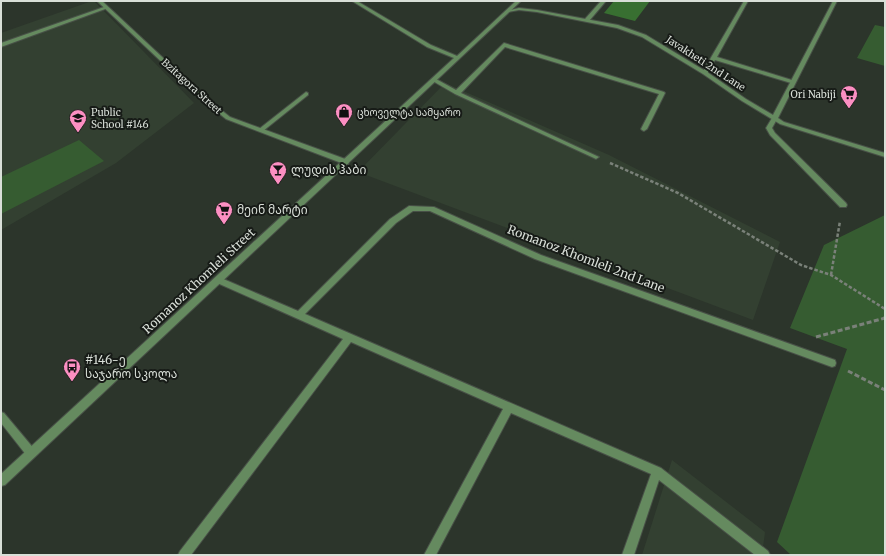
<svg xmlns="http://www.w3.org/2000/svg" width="886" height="556" font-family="Merriweather,'Noto Sans Georgian',serif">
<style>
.built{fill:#334031}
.green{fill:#365c31}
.forest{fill:#386f31}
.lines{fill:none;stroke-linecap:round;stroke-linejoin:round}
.service-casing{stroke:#485047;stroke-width:2}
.minor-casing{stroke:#485047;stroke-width:2}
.tertiary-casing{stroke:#485047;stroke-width:2}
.path-far1{stroke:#7a8179;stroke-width:2.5;stroke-dasharray:3.5 2;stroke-linecap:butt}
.path{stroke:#7a8179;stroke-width:3;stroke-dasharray:5 2.5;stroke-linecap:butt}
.service{fill:#658a5f;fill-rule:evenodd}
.minor{fill:#658a5f;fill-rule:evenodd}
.tertiary{fill:#658a5f;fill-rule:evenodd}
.labels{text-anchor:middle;stroke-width:4;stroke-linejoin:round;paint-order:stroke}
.far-street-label{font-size:10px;fill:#d9dfd8;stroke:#171b17}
.far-poi-label{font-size:10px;fill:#d9dfd8;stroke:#171b17;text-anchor:start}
.poi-label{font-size:12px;fill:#d9dfd8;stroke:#171b17;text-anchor:start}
.street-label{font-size:12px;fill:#d9dfd8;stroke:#171b17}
</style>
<rect width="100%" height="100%" fill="#2c352b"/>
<path class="built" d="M 92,1 L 94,1 L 194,103 L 116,163 L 1,230 L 1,33 Z
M 445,83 L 609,155 L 780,242 L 753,320 L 358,172 Z
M 672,460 L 765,532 L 762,555 L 642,555 Z"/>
<path class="green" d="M 875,25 L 885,27 L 885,66 L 857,58 Z
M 79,140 L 104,161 L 1,214 L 1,177 Z
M 885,215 L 885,555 L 791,555 L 777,542 L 847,349 L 790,328 L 824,245 Z"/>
<path class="forest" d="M 614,1 L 650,1 L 635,21 L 604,13 Z"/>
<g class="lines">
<g class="service-casing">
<path id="service" d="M 601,1 L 606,1 L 589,21 L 585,21 L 585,19 Z
M 744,1 L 748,1 L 717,57 L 795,81 L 795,83 L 791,83 L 715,60 L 707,74 L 702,73 Z
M 104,7 L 108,8 L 1,47 L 1,43 Z
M 504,43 L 664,92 L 665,93 L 647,129 L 644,131 L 642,130 L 641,129 L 659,94 L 505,47 L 461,93 L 599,157 L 596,159 L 594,158 L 455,94 L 431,80 L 436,79 L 456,90 Z
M 306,92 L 308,93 L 308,95 L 263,131 L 259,131 L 259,129 Z
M 774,117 L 777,119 L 772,128 L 775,133 L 846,203 L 847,205 L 846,207 L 840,207 L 770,135 L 766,128 L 772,118 Z
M 409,206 L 434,207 L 541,255 L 835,360 L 836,363 L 835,366 L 832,367 L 535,259 L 430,211 L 413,211 L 396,223 L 305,314 L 661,468 L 768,551 L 770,555 L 755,555 L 659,480 L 634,555 L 622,555 L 651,474 L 511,413 L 436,555 L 424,555 L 503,409 L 351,342 L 191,555 L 178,555 L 180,551 L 343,339 L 215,282 L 214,280 L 215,278 L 221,278 L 298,311 L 390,219 Z"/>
</g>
<g class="minor-casing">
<path id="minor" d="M 97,1 L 102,1 L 205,97 L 230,117 L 348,160 L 349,162 L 348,164 L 344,164 L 226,119 L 201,99 Z
M 833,1 L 837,1 L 778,118 L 784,122 L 885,153 L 885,157 L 780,124 L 742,101 L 703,74 L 642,37 L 617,28 L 537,12 L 519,10 L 508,12 L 506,11 L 519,8 L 537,10 L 618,25 L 646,35 L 707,72 L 746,99 L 773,115 Z
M 1,412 L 4,413 L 35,450 L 36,453 L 35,456 L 31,458 L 27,456 L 1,423 Z"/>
</g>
<g class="tertiary-casing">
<path id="tertiary" d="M 352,1 L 357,1 L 431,45 L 457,56 L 516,1 L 521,1 L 5,485 L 1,486 L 1,474 L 454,58 L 427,47 Z"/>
</g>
<path class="path-far1" d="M 610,163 L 678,193 L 801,265 L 831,275 L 885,309
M 831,275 L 840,221
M 883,318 L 885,318"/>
<path class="path" d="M 816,337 L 885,318
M 848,371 L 885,390"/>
<use href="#service" class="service"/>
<use href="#minor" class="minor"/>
<use href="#tertiary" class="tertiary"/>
</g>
<defs>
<g id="supermarket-pin" transform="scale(0.9)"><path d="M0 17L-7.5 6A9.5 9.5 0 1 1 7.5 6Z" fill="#fc8fc2" stroke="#171b17"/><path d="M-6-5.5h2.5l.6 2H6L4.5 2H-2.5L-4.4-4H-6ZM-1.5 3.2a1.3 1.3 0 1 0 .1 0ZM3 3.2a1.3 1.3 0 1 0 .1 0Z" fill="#111"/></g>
<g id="shop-pin" transform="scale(0.9)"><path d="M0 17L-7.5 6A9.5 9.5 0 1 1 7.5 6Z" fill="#fc8fc2" stroke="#171b17"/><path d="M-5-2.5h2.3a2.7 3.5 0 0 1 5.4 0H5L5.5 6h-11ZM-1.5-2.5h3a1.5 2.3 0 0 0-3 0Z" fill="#111"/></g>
<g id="school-pin" transform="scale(0.9)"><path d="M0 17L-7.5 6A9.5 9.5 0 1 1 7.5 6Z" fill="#fc8fc2" stroke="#171b17"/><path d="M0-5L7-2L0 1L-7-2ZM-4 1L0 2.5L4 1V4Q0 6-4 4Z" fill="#111"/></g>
<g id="bar-pin" transform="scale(0.9)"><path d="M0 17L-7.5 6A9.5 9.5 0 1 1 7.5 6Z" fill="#fc8fc2" stroke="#171b17"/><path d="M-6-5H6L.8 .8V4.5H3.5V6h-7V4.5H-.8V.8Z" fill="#111"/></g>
<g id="bus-pin" transform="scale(0.9)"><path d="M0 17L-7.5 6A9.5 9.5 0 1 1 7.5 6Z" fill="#fc8fc2" stroke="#171b17"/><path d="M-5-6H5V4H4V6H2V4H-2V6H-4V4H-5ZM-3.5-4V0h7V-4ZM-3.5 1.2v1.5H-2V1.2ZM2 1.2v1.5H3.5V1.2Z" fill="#111"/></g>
</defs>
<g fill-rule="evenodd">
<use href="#supermarket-pin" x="849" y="94"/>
<use href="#shop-pin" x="344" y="112"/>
<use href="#school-pin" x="78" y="118"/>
<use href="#bar-pin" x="278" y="170"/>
<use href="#supermarket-pin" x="224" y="210"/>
<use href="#bus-pin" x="72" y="367"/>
</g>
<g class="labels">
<g class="far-street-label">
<text transform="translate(706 63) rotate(33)" y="4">Javakheti 2nd Lane</text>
<text transform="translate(192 86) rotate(42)" y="4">Bzitagora Street</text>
</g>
<g class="far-poi-label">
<text x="836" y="98" text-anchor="end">Ori Nabiji</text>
<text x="91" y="116">Public<tspan x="91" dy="12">School #146</tspan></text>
<text x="357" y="116">ცხოველტა სამყარო</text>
</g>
<g class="poi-label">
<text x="291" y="174">ლუდის ჰაბი</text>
<text x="237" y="214">მეინ მარტი</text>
<text x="85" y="364">#146-ე<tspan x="85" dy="14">საჯარო სკოლა</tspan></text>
</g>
<g class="street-label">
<text transform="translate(586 259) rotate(21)" y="4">Romanoz Khomleli 2nd Lane</text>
<text transform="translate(199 281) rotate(-43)" y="4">Romanoz Khomleli Street</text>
</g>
</g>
<rect width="886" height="556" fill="none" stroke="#d9dfd8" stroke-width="4"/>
</svg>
